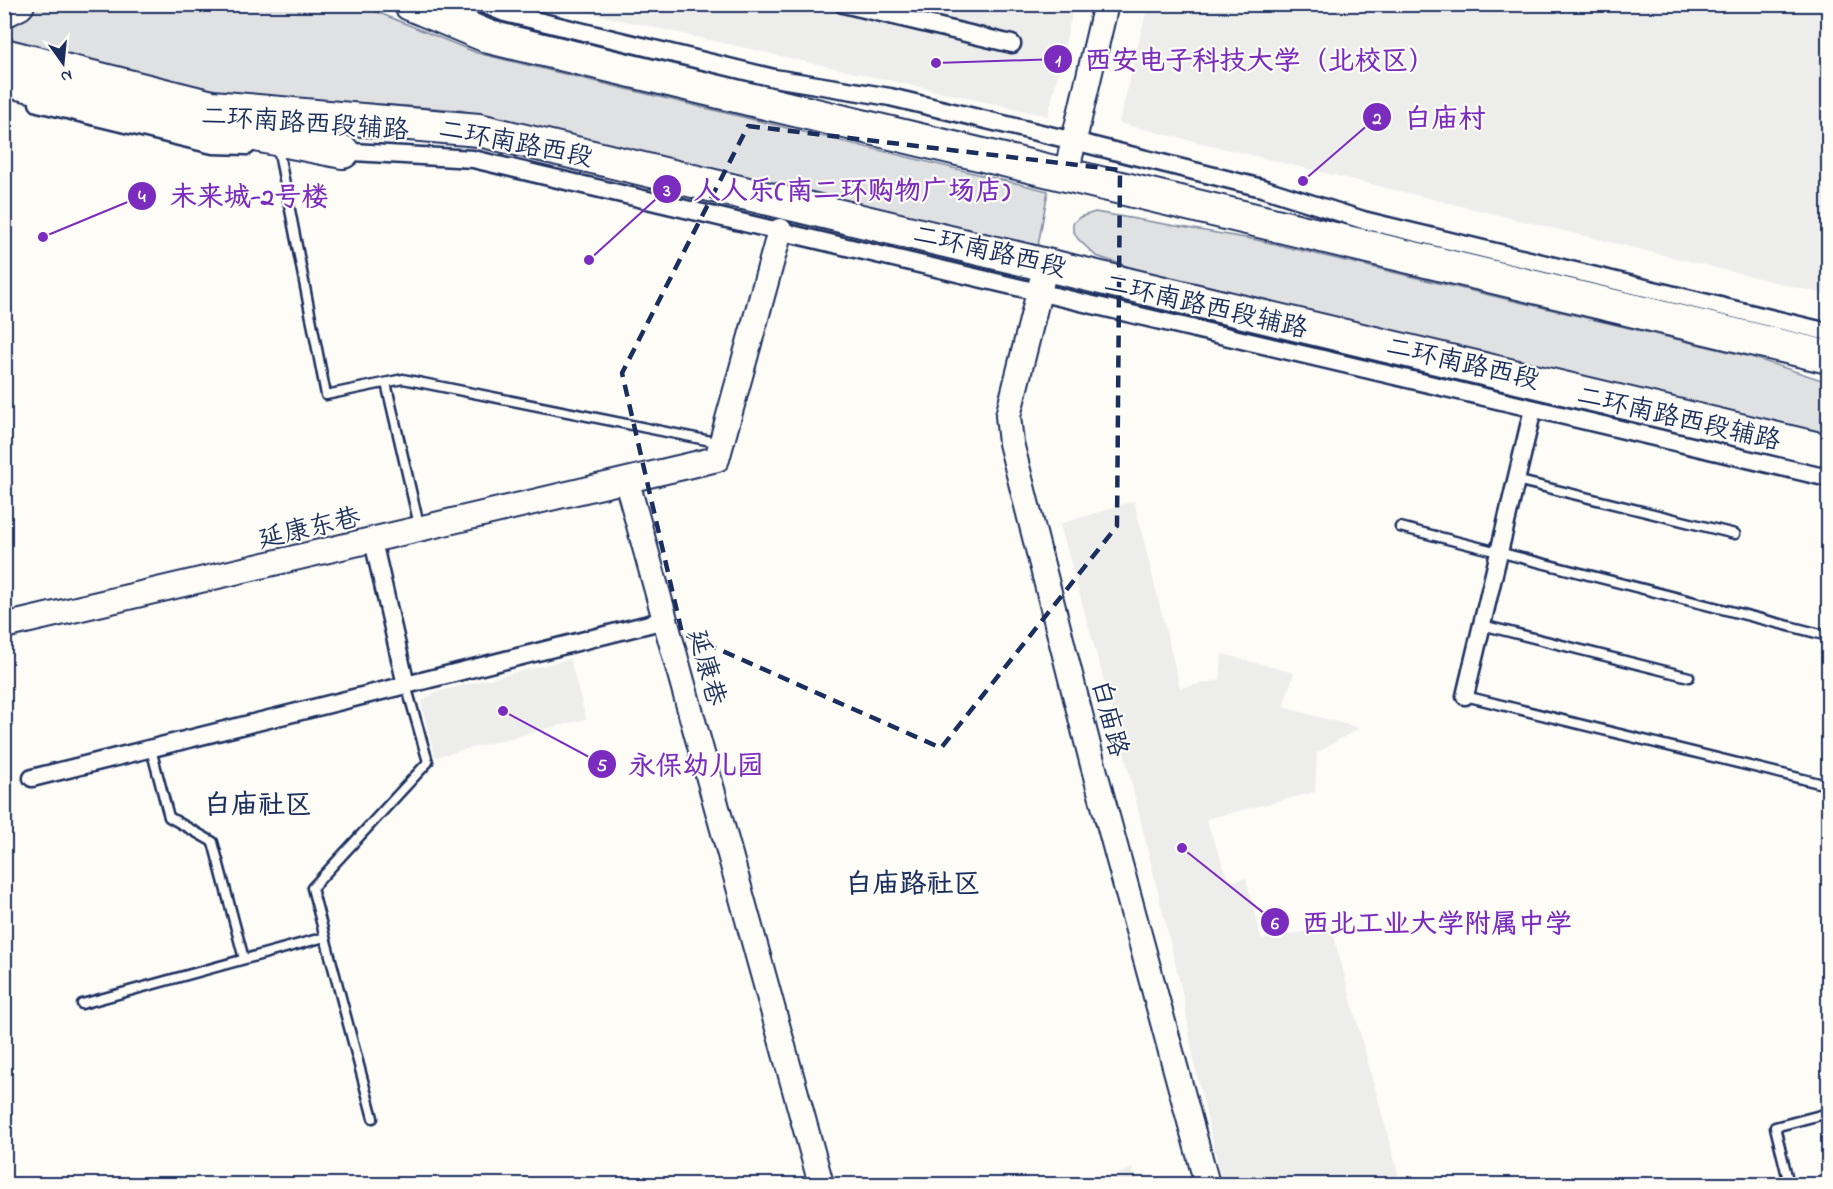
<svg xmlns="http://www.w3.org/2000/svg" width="1833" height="1189" font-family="'Indie Flower','LXGW WenKai TC',sans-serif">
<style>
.built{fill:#edeeec}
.green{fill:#e0e1e3;stroke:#7e88a0;stroke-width:1.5}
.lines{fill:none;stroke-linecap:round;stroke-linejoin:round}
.lane-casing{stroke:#1b2f5e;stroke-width:13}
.street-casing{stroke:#1b2f5e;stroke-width:21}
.secondary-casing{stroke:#1b2f5e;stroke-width:28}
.highway-casing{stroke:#1b2f5e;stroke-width:36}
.lane{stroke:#fdfcf7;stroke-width:8}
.street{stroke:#fdfcf7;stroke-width:16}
.secondary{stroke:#fdfcf7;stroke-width:24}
.highway{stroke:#fdfcf7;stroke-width:32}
.marked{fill:none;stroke:#1b2f5e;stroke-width:4.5;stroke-dasharray:12 8;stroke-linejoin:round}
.labels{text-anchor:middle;stroke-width:4.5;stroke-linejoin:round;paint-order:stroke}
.street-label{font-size:26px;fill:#1b2f5e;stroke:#fdfcf7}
.neighbourhood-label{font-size:27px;font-weight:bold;fill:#1b2f5e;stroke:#fdfcf7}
.leader{fill:none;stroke:#7b2cbf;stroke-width:2}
.callout-dot{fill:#7b2cbf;stroke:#fdfcf7;stroke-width:2}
.mark-label{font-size:18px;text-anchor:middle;font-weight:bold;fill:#fff}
.callout-label{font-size:27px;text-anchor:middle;font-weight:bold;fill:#7b2cbf;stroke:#fdfcf7;stroke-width:4.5;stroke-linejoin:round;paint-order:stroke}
</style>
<rect width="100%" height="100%" fill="#fdfcf7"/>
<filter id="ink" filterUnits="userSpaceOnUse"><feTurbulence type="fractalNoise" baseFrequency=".0167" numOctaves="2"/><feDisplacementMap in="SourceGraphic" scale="12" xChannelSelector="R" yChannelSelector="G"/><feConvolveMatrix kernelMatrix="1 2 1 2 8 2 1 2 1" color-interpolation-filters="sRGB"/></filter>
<g filter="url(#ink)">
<path class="built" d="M 563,5 L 1074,5 L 1048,116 L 576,10 Z
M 1148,5 L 1828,5 L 1828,295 L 1119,123 Z
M 1134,501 L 1180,688 L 1220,680 L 1222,654 L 1294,673 L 1283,707 L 1359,728 L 1317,753 L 1315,792 L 1206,819 L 1229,882 L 1246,878 L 1262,940 L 1331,926 L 1401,1184 L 1223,1184 L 1194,1063 L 1184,1000 L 1125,756 L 1060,524 Z
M 570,659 L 586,719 L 435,757 L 421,702 L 436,692 Z
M 1132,1168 L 1138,1184 L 1097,1184 Z"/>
<path class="green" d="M 34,5 L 360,5 L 477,53 L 1048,191 L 1037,251 L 460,110 L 211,92 L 5,39 L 4,27 L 14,23 Z
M 1095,212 L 1257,240 L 1751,357 L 1828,382 L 1828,437 L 1207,292 L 1096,256 L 1078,239 L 1073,230 L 1073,223 L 1080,217 Z"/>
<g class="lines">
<g class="lane-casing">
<path id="lane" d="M 278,148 L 326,395 L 403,379 L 721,443
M 386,383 L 419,525
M 1516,480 L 1735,534
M 1400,527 L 1828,636
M 1482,625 L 1689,677
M 1465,696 L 1827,785
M 151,749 L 169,817 L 213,842 L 244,959
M 82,1004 L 325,937
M 373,1118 L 312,888 L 428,762 L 406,685
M 1789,1184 L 1775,1127 L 1828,1113"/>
</g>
<g class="street-casing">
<path id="street" d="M 483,4 L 505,13 L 774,78 L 890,97 L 1074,141 L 1262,188 L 1363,220 L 1828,332
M 843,4 L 1012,44
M 38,103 L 213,145 L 247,146
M 336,151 L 473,159 L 1828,478
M 406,685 L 665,620
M 1465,696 L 1533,409
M 32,778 L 406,685 L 373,541"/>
</g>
<g class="secondary-casing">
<path id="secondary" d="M 1066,174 L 1106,4
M 1046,264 L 1008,416 L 1011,443 L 1093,765 L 1207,1184
M 627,482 L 821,1184
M 4,626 L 717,459 L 780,231"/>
</g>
<g class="highway-casing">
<path id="highway" d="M 410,4 L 489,37 L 1828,357
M 4,11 L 18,4
M 4,55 L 212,107 L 479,130 L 1828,451
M 4,80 L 209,126 L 343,152"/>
</g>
<use href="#lane" class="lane"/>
<use href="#street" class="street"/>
<use href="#secondary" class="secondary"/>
<use href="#highway" class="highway"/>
</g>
</g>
<path class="marked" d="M 748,126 L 1120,170 L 1117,526 L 941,748 L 682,633 L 622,373 Z"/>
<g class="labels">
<g class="street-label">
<text transform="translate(305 122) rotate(4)" y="9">二环南路西段辅路</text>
<text transform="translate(516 142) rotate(11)" y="9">二环南路西段</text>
<text transform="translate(990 250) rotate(13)" y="9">二环南路西段</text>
<text transform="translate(1206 305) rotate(13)" y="9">二环南路西段辅路</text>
<text transform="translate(1463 362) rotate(13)" y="9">二环南路西段</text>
<text transform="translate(1679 417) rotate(13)" y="9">二环南路西段辅路</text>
<text transform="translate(309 527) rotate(-13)" y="9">延康东巷</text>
<text transform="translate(708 667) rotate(75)" y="9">延康巷</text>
<text transform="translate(1111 718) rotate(76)" y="9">白庙路</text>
</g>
<g class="neighbourhood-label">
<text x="258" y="813">白庙社区</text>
<text x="913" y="892">白庙路社区</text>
</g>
</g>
<path class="leader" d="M936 63L1058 59M1303 181L1377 117M589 260L667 189M43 237L142 196M503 711L602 764M1182 848L1275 922"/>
<g class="callout-dot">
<circle cx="936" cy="63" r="6"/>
<circle cx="1303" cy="181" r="6"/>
<circle cx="589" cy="260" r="6"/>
<circle cx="43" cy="237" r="6"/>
<circle cx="503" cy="711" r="6"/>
<circle cx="1182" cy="848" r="6"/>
<circle cx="1058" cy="59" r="15"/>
<circle cx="1377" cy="117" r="15"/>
<circle cx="667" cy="189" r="15"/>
<circle cx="142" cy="196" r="15"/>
<circle cx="602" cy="764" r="15"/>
<circle cx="1275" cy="922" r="15"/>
</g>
<g class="mark-label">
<text x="1058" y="66">1</text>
<text x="1377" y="124">2</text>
<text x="667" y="196">3</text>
<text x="142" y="202">4</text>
<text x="602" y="771">5</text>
<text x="1275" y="929">6</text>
</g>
<g class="callout-label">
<text x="1260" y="69">西安电子科技大学（北校区）</text>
<text x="1445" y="127">白庙村</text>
<text x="852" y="199">人人乐(南二环购物广场店)</text>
<text x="249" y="205">未来城-2号楼</text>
<text x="696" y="774">永保幼儿园</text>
<text x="1437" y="932">西北工业大学附属中学</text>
</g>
<rect width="1833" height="1189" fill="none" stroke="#fdfcf7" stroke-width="24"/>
<rect x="12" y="12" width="1809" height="1165" fill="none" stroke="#1b2f5e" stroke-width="2" filter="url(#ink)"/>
<g transform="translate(63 63) rotate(165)" stroke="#fdfcf7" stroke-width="4.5" paint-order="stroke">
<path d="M0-4.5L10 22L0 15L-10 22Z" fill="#1b2f5e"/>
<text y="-9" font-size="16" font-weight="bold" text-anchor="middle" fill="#1b2f5e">N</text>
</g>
</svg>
